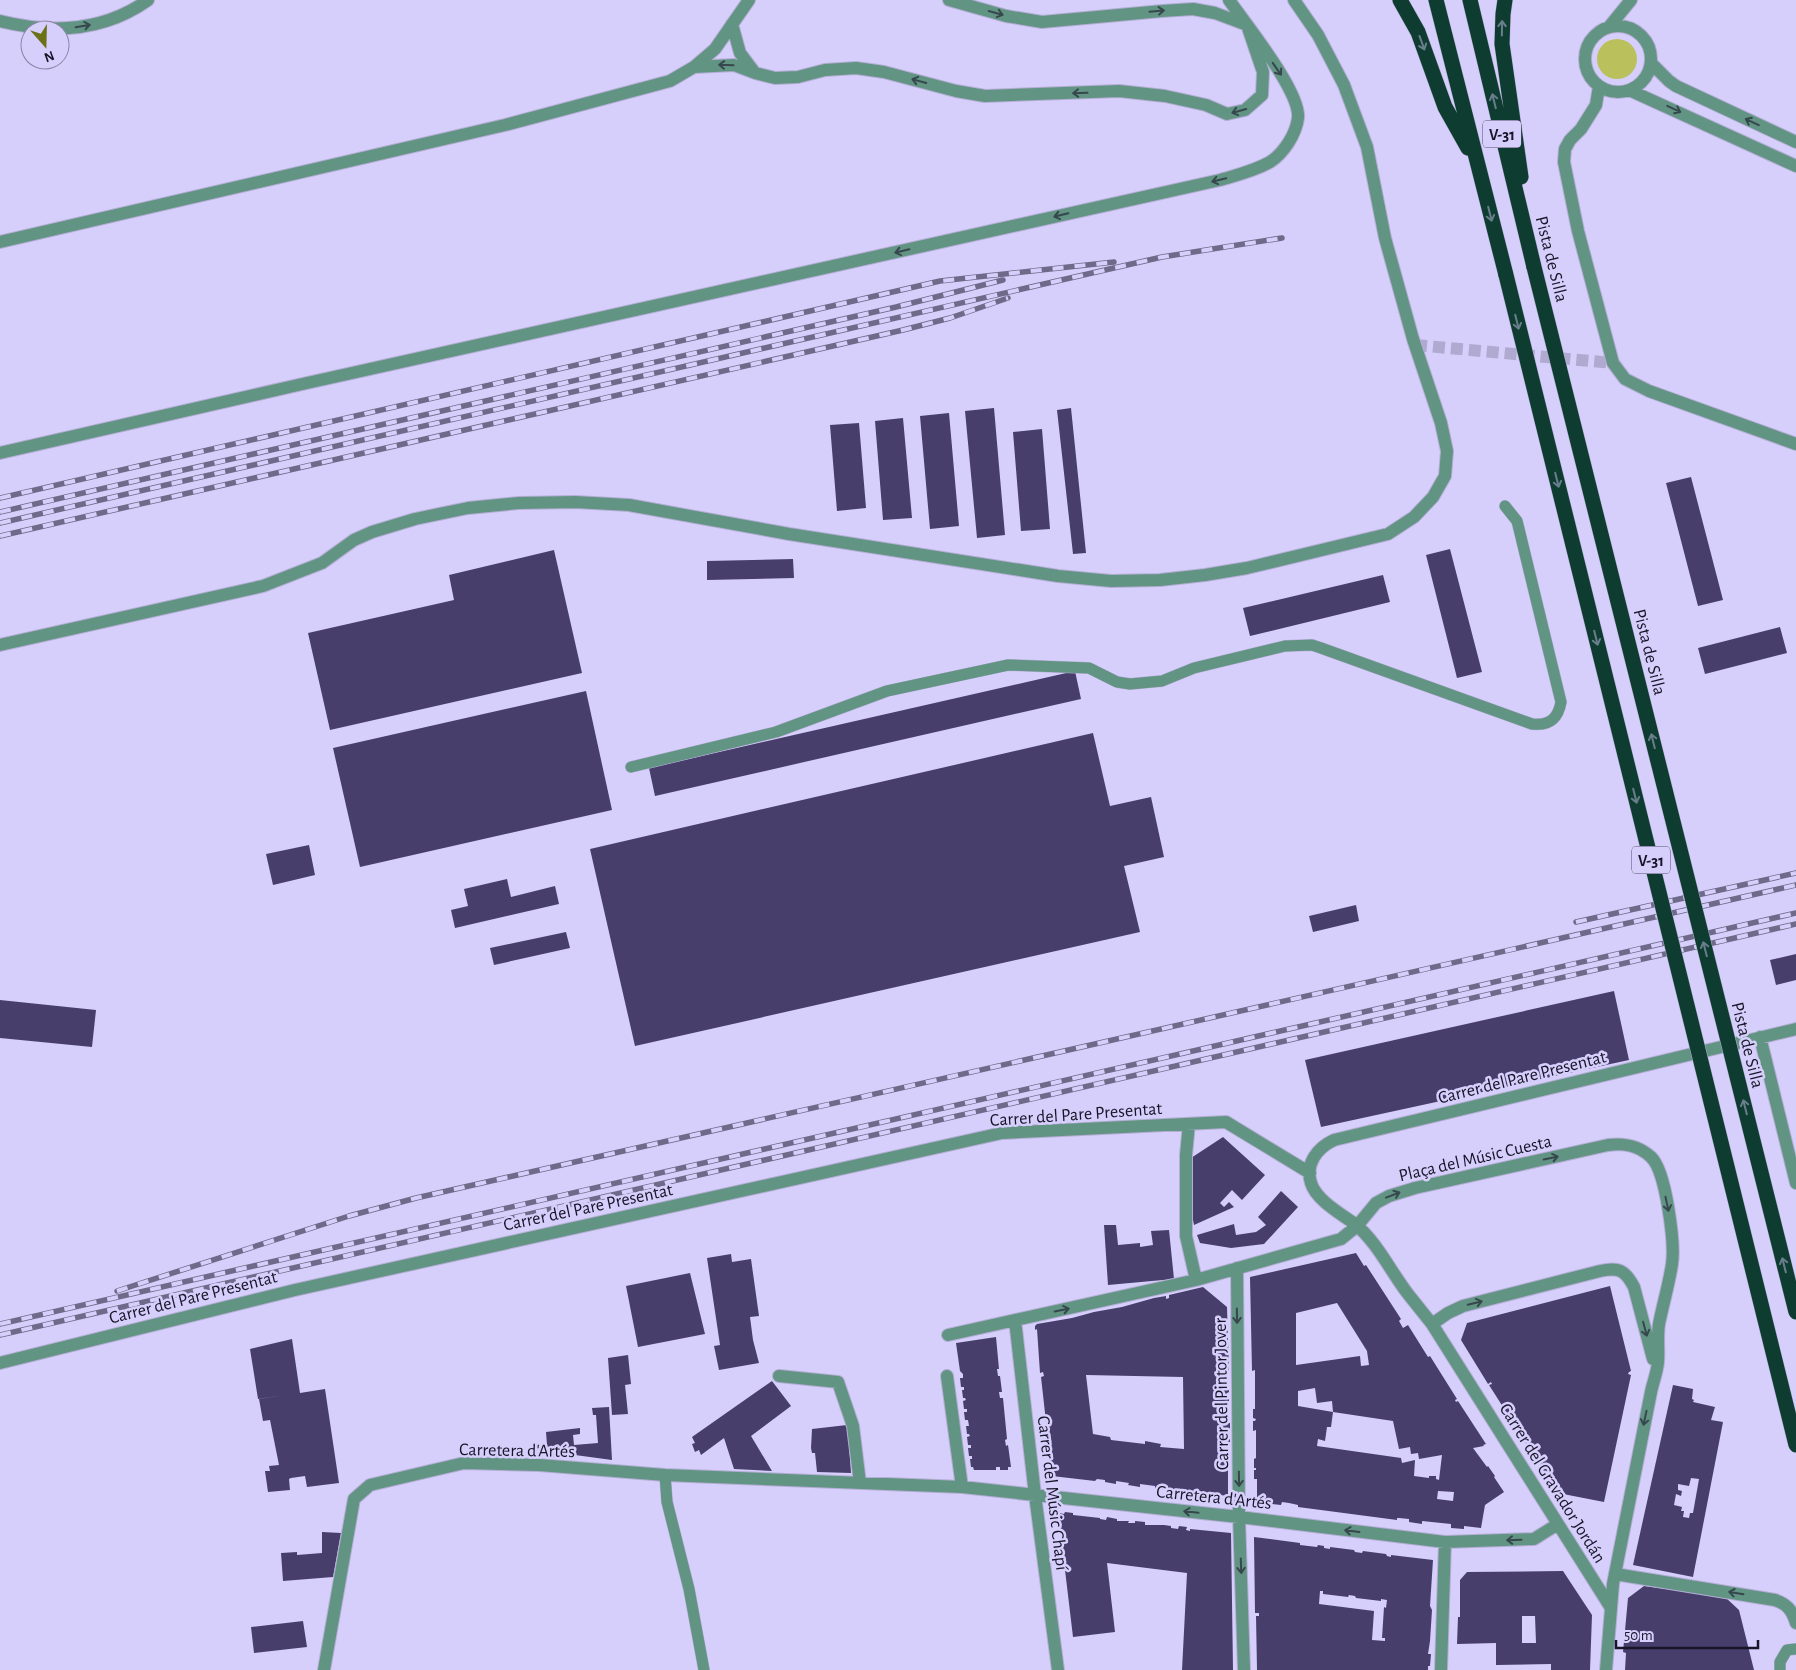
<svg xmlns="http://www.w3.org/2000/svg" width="1796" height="1670" font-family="'Alegreya Sans',sans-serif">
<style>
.green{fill:#bac15c}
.building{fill:#483e6c;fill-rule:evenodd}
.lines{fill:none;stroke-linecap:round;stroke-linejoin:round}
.street-tunnel{stroke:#b0aad1;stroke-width:12;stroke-dasharray:12 6;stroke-linecap:butt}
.lane-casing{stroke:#b4aed5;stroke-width:12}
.street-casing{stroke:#b4aed5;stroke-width:14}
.highway-casing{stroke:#b4aed5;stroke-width:16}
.lane{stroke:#629484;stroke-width:11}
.street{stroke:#629484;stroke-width:12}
.highway{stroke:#0f3c31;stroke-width:15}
.rail-casing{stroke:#6f6a89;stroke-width:5.5}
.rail{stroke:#d6cffb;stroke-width:4;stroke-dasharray:11;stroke-linecap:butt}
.highway-bridge-casing{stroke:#b4aed5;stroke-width:16;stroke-linecap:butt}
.highway-bridge{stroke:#0f3c31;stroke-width:15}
.oneway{stroke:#36484d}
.oneway2{stroke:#697e8c}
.labels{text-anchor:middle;stroke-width:5;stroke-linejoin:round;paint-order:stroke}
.shield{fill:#d6cffb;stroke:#524d68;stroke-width:1}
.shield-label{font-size:16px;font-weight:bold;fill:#191529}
.street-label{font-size:18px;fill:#191529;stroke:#d6cffb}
</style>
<rect width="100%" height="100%" fill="#d6cffb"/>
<path class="green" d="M1597 59a20 20 0 1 1 40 0a20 20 0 1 1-40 0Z"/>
<path class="building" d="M 994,408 L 1005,535 L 977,538 L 965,411 Z
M 1071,408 L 1086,553 L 1073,554 L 1057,410 Z
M 949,413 L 959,526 L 930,529 L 920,416 Z
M 903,418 L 912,518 L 883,520 L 875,421 Z
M 859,423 L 866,508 L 837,511 L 830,425 Z
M 1042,429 L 1050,529 L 1021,531 L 1013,432 Z
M 1691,477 L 1723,600 L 1698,606 L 1666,483 Z
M 1450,549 L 1482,672 L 1457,678 L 1426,555 Z
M 554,550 L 582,673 L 330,730 L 308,633 L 454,600 L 449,575 Z
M 793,559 L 794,578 L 707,580 L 707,561 Z
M 1383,575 L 1390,602 L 1250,636 L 1243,608 Z
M 1780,627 L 1787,653 L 1705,674 L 1698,648 Z
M 1075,671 L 1081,699 L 655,796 L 649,768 Z
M 586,691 L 612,810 L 360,867 L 333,748 Z
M 1093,733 L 1110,806 L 1151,797 L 1164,857 L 1124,866 L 1140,932 L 635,1046 L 590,849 Z
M 309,845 L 315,875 L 273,885 L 266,854 Z
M 507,879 L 511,897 L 555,886 L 559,904 L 455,928 L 451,910 L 468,906 L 464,889 Z
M 1356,905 L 1359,921 L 1313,932 L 1309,916 Z
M 566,932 L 570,948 L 494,965 L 490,948 Z
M 1796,954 L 1796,980 L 1776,985 L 1770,960 Z
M 1614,991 L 1629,1060 L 1321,1127 L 1305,1060 Z
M 0,1000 L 96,1010 L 92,1047 L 0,1038 Z
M 1223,1137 L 1265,1175 L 1242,1200 L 1232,1190 L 1220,1203 L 1224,1207 L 1229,1202 L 1234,1207 L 1194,1225 L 1193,1220 L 1191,1158 Z
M 1281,1191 L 1298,1207 L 1264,1244 L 1231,1248 L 1200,1243 L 1197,1235 L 1234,1224 L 1236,1235 L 1256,1232 L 1266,1225 L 1258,1217 Z
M 1104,1225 L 1116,1225 L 1118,1245 L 1140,1243 L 1140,1247 L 1153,1245 L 1151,1231 L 1169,1230 L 1174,1279 L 1108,1285 Z
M 1356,1253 L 1364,1266 L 1366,1265 L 1401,1319 L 1399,1321 L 1403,1328 L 1408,1325 L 1428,1357 L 1430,1356 L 1457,1399 L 1455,1400 L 1456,1402 L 1458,1401 L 1486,1444 L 1483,1445 L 1484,1446 L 1473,1448 L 1487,1467 L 1488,1466 L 1495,1476 L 1494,1477 L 1504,1492 L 1485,1505 L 1481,1528 L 1464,1526 L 1464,1529 L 1451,1528 L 1451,1524 L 1422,1521 L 1422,1524 L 1409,1522 L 1409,1519 L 1399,1518 L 1397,1518 L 1397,1520 L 1298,1507 L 1298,1505 L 1289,1503 L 1282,1502 L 1281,1505 L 1272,1504 L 1273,1501 L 1269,1501 L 1268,1503 L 1260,1502 L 1260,1500 L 1257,1499 L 1257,1479 L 1254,1479 L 1254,1470 L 1256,1470 L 1256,1468 L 1254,1468 L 1254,1459 L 1256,1458 L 1256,1430 L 1253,1431 L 1253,1421 L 1255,1421 L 1256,1419 L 1253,1418 L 1253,1409 L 1255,1409 L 1255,1370 L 1252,1371 L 1250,1277 ZM 1337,1303 L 1367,1351 L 1369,1365 L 1361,1366 L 1360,1356 L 1296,1365 L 1296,1313 ZM 1315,1388 L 1317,1403 L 1332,1401 L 1333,1412 L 1393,1421 L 1399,1449 L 1410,1447 L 1411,1454 L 1418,1453 L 1419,1459 L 1442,1455 L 1439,1480 L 1436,1479 L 1436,1476 L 1429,1476 L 1429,1478 L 1414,1476 L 1415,1460 L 1402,1463 L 1401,1458 L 1317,1446 L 1318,1439 L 1325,1441 L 1327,1427 L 1331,1427 L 1333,1412 L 1298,1406 L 1298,1391 ZM 1438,1491 L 1454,1492 L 1453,1501 L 1437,1499 Z
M 731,1254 L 732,1262 L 751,1259 L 759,1316 L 750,1317 L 753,1340 L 759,1363 L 719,1370 L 714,1346 L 720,1345 L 707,1258 Z
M 690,1273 L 705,1334 L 638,1347 L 626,1286 Z
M 1610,1286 L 1631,1371 L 1629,1372 L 1628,1374 L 1631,1375 L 1604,1502 L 1558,1493 L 1489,1385 L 1492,1384 L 1491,1382 L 1488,1384 L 1461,1340 L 1467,1323 Z
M 1203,1287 L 1227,1307 L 1229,1374 L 1226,1374 L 1226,1382 L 1229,1382 L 1229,1392 L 1227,1393 L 1227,1395 L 1229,1395 L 1229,1406 L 1227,1406 L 1227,1423 L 1230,1423 L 1230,1433 L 1227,1433 L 1227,1436 L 1230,1436 L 1230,1446 L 1227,1446 L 1228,1456 L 1230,1455 L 1230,1465 L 1228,1465 L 1228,1496 L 1166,1488 L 1166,1490 L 1155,1489 L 1155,1486 L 1140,1484 L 1140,1487 L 1128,1485 L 1129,1483 L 1116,1481 L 1116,1484 L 1105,1482 L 1105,1480 L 1097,1479 L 1095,1481 L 1052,1476 L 1041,1377 L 1044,1376 L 1043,1372 L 1040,1373 L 1037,1329 L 1035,1330 L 1035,1326 L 1037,1324 L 1072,1318 L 1094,1312 L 1122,1307 L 1154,1298 L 1166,1296 L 1166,1299 L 1169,1298 L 1169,1295 ZM 1086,1375 L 1183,1377 L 1184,1449 L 1160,1447 L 1161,1444 L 1145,1441 L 1145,1444 L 1111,1440 L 1110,1437 L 1093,1434 Z
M 996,1337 L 999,1369 L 997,1369 L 998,1376 L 1000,1376 L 1002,1392 L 999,1392 L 1000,1398 L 1003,1398 L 1007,1439 L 1005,1440 L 1006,1446 L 1008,1445 L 1011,1467 L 1008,1467 L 1008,1470 L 1000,1470 L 1000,1467 L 996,1467 L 996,1470 L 974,1470 L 973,1467 L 971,1467 L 970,1459 L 972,1459 L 972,1456 L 969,1456 L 968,1448 L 971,1448 L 971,1445 L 968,1445 L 967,1437 L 970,1436 L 969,1434 L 967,1434 L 966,1426 L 969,1426 L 968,1420 L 965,1420 L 964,1412 L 967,1412 L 967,1409 L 964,1409 L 963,1401 L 966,1400 L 965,1398 L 963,1398 L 962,1390 L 964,1390 L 964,1387 L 961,1387 L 960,1378 L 963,1378 L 963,1374 L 960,1371 L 956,1343 Z
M 292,1339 L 300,1393 L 325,1389 L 339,1483 L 307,1487 L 305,1476 L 291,1478 L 289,1479 L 290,1490 L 268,1492 L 265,1471 L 270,1471 L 269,1466 L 279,1465 L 270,1420 L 263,1421 L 259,1399 L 283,1395 L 258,1399 L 250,1349 Z
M 628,1355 L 631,1384 L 625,1385 L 628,1414 L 612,1415 L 608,1358 Z
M 772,1381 L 791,1406 L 751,1436 L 772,1471 L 734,1469 L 724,1438 L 701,1455 L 699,1450 L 695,1452 L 692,1444 L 695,1443 L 692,1437 Z
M 1673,1385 L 1693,1389 L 1692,1399 L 1694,1400 L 1693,1402 L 1715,1407 L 1711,1420 L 1723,1422 L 1693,1577 L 1633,1565 ZM 1691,1478 L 1699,1479 L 1693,1513 L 1690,1513 L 1689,1518 L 1683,1517 L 1684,1511 L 1681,1511 L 1682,1507 L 1674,1505 L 1676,1494 L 1681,1496 L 1682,1491 L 1678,1490 L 1678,1484 L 1689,1486 Z
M 609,1407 L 612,1460 L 575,1455 L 548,1458 L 546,1432 L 580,1428 L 580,1434 L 573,1435 L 574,1445 L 598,1443 L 596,1415 L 593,1415 L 592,1408 Z
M 847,1425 L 847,1432 L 850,1432 L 851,1443 L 849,1444 L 851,1473 L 817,1472 L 815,1453 L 812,1453 L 811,1448 L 812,1429 Z
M 1065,1512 L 1073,1513 L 1073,1515 L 1100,1518 L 1100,1519 L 1106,1520 L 1107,1517 L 1117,1519 L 1117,1521 L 1129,1521 L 1128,1523 L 1135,1523 L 1135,1521 L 1145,1522 L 1145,1525 L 1164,1525 L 1171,1526 L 1171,1528 L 1178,1529 L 1179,1526 L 1187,1527 L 1186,1530 L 1190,1531 L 1190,1529 L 1231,1533 L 1233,1670 L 1182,1670 L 1187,1573 L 1107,1563 L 1115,1632 L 1073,1637 L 1065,1570 L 1063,1570 L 1061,1561 L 1064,1560 L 1063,1553 L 1061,1553 L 1060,1528 L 1058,1529 L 1057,1520 L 1059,1520 L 1059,1513 L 1064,1514 Z
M 322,1532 L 341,1533 L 333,1577 L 283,1581 L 281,1553 L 297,1552 L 297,1555 L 322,1553 Z
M 1254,1537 L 1300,1543 L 1300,1545 L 1317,1547 L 1318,1545 L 1324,1546 L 1324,1548 L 1330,1549 L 1330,1547 L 1354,1550 L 1355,1552 L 1362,1553 L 1363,1551 L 1386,1554 L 1387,1556 L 1391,1557 L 1391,1555 L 1433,1560 L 1430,1606 L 1432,1610 L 1430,1641 L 1428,1654 L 1431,1654 L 1430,1666 L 1428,1666 L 1428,1670 L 1257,1670 L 1256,1616 L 1259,1616 L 1259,1613 L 1255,1613 ZM 1320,1591 L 1323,1591 L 1323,1594 L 1348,1597 L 1349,1595 L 1355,1596 L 1356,1598 L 1381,1601 L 1381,1599 L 1387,1600 L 1386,1608 L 1384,1607 L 1382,1638 L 1385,1638 L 1385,1641 L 1372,1640 L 1374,1611 L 1319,1604 Z
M 1563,1571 L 1592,1615 L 1590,1670 L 1551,1670 L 1551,1664 L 1496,1665 L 1496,1643 L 1457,1644 L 1458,1617 L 1460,1617 L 1460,1580 L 1467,1572 ZM 1522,1616 L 1535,1616 L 1536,1643 L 1522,1643 Z
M 1644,1586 L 1725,1597 L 1739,1610 L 1754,1670 L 1625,1670 L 1626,1653 L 1623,1652 L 1628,1598 Z
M 303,1621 L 307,1647 L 254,1653 L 251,1627 Z"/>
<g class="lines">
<path class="street-tunnel" d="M 1415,345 L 1613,363"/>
<g class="lane-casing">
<path id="lane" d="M 631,767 L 776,732 L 887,691 L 1008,665 L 1089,668 L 1117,682 L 1130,684 L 1162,681 L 1194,668 L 1285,646 L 1312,645 L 1321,648 L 1532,724 C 1549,726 1558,719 1561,702 L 1519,529 L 1517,521 L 1505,506
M 665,1475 L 667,1502 L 689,1589 L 704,1670
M 1780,1670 L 1780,1662 L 1787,1650 L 1796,1649"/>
</g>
<g class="street-casing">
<path id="street" d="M 0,21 C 52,34 103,32 148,0
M 732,24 L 740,53 L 755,73
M1585 59a33 33 0 1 1 66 0a33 33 0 1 1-66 0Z
M 1609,27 L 1631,0
M 1651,63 L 1669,81 L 1676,86 L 1796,142
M 694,67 L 734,65 L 755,73 L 775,78 L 798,77 L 825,70 L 856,68 L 884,72 L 956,91 L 985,96 L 1119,91 L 1165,96 L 1206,105 L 1227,114 L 1245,110 L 1262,95 L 1263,72 L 1247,25 L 1215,13 L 1193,9 L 1162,11 L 1042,22 L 1006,16 L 949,0
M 1599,86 L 1596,105 L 1581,129 L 1570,140 L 1565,149 L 1564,162 L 1578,231 L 1613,363 L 1625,379 L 1649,391 L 1796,444
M 1629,90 L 1796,166
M 0,242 L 505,125 L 670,81 L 694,67 L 715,49 L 749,0
M 0,453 L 298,385 L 1220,180 C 1237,175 1254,171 1270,162 C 1284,153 1296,134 1298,118 C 1301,92 1245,23 1229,0
M 0,645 L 263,586 L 322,563 L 354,540 L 372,532 L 415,519 L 468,508 L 519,503 L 575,502 L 629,505 L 789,534 L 1058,576 L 1111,581 L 1160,580 L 1205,575 L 1247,568 L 1388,534 L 1414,517 L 1433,497 L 1445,476 L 1447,451 L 1441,423 L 1413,339 L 1385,238 L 1367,147 L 1344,85 L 1318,35 L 1294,0
M 1760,1037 L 1796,1183
M 1189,1124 L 1186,1155 L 1186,1236 L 1196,1280
M 1237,1268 L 1239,1517 L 1244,1670
M 1015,1320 L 1035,1495 L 1058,1670
M 1432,1324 L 1448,1313 L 1463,1306 L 1600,1271 C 1619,1267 1625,1270 1634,1287 L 1653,1359
M 948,1335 L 1196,1280 L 1341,1239 L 1357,1226 L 1376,1203 L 1389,1196 L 1415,1188 L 1608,1145 C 1624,1143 1638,1145 1651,1157 C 1666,1171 1675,1243 1672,1264 C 1669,1284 1663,1304 1659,1324 C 1657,1337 1659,1350 1658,1362 C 1657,1373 1653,1382 1651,1392 L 1613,1584 L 1606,1670
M 0,1363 L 295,1290 L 1002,1133 L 1226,1122 L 1310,1173
M 779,1376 L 838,1382 L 853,1426 L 860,1483
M 947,1376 L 962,1487
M 1615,1574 L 1775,1600 C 1787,1604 1792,1610 1796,1623
M 1611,1608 L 1432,1324 C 1424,1314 1416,1304 1408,1294 C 1391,1272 1377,1242 1355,1224 C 1341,1214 1316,1200 1311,1183 C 1305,1164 1317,1148 1334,1140 L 1796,1029
M 324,1670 L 354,1499 L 370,1485 L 464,1463 L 539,1465 L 665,1475 L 962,1487 L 1239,1517 L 1445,1542 L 1534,1539 L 1558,1524
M 1441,1670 L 1445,1542"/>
</g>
<g class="highway-casing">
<path id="highway" d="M 1400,0 L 1418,32 L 1445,107 L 1468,148
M 1436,0 L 1506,275
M 1470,0 L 1534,267
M 1505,0 L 1503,14 L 1502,44 L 1521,177"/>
</g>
<use href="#lane" class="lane"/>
<use href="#street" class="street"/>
<use href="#highway" class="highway"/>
<g class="rail-casing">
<path id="rail" d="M 0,498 L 940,281 L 1114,262
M 0,512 L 896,307 L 1003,280
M 0,523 L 1162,257 L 1282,238
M 0,536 L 903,330 L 950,318 L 1008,298
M 1576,922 L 1796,873
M 117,1291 L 349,1216 L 416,1198 L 1796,885
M 0,1324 L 1796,913
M 0,1335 L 1796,924"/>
</g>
<use href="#rail" class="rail"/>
<g class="highway-bridge-casing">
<path id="highway-bridge" d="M 1534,267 L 1796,1312
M 1506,275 L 1796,1445"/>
</g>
<use href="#highway-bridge" class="highway-bridge"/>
</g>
<defs><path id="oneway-shaft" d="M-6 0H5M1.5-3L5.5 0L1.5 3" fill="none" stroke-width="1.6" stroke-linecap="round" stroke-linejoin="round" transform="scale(1.25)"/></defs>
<g class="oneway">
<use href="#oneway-shaft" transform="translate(1157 11) rotate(-5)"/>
<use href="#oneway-shaft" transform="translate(996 13) rotate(16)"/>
<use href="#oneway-shaft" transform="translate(83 26) rotate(-10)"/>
<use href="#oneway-shaft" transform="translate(726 65) rotate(-178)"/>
<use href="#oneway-shaft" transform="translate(1277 69) rotate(55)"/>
<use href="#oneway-shaft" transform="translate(919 81) rotate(-165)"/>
<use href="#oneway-shaft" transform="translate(1080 93) rotate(178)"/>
<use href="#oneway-shaft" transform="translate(1674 109) rotate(25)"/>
<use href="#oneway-shaft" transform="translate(1239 111) rotate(164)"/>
<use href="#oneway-shaft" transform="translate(1752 122) rotate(-155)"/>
<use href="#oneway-shaft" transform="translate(1219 180) rotate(166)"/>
<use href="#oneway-shaft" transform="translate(1061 215) rotate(167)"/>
<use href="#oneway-shaft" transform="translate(902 251) rotate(167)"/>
<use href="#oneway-shaft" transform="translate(1551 1158) rotate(-12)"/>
<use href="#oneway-shaft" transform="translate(1393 1195) rotate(-21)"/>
<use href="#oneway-shaft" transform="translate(1667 1204) rotate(78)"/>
<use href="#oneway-shaft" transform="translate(1475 1303) rotate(-14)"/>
<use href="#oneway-shaft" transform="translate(1062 1310) rotate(-12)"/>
<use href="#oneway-shaft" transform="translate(1237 1316) rotate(89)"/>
<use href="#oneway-shaft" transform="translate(1645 1329) rotate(75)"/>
<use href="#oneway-shaft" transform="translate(1645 1418) rotate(102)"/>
<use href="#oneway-shaft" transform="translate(1239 1479) rotate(89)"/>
<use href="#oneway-shaft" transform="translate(1191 1512) rotate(-174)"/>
<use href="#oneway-shaft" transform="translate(1352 1531) rotate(-173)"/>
<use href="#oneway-shaft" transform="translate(1514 1540) rotate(178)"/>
<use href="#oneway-shaft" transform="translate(1241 1566) rotate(88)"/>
<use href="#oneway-shaft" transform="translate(1736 1593) rotate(-171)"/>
</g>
<g class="oneway2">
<use href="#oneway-shaft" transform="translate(1502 28) rotate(-89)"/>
<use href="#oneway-shaft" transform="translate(1422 43) rotate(70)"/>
<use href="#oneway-shaft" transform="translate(1494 101) rotate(-104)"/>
<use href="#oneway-shaft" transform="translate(1490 214) rotate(76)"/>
<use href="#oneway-shaft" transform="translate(1517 322) rotate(76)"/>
<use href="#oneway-shaft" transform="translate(1557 480) rotate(76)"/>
<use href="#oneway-shaft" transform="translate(1596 638) rotate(76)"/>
<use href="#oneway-shaft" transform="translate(1653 741) rotate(-104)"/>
<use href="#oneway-shaft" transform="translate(1635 796) rotate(76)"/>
<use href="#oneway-shaft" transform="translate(1705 949) rotate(-104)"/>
<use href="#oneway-shaft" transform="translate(1745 1107) rotate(-104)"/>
<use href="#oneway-shaft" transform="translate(1784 1265) rotate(-104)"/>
</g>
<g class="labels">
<g class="shield">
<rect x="1483" y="120.5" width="38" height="27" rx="4"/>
<rect x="1632" y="846.5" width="38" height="27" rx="4"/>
</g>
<g class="shield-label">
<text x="1502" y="140">V-31</text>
<text x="1651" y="866">V-31</text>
</g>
<g class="street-label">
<text transform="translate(1552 259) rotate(76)" y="6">Pista de Silla</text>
<text transform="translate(1650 652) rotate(76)" y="6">Pista de Silla</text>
<text transform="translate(1748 1045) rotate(76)" y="6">Pista de Silla</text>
<text transform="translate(1522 1077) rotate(-14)" y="6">Carrer del Pare Presentat</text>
<text transform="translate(1076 1114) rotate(-4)" y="6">Carrer del Pare Presentat</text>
<text transform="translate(1475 1158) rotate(-13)" y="6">Plaça del Músic Cuesta</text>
<text transform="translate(588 1207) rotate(-12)" y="6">Carrer del Pare Presentat</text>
<text transform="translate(193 1297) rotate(-14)" y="6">Carrer del Pare Presentat</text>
<text transform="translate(1221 1394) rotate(-91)" y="6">Carrer del Pintor Jover</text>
<text transform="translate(517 1450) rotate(1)" y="6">Carretera d'Artés</text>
<text transform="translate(1553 1483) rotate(58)" y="6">Carrer del Gravador Jordán</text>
<text transform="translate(1053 1493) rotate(83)" y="6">Carrer del Músic Chapí</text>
<text transform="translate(1214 1497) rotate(6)" y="6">Carretera d'Artés</text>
</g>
</g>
<g transform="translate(45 45) rotate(160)"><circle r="24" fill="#d6cffb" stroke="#8a85a7"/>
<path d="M0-4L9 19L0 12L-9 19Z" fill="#6c7117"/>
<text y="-8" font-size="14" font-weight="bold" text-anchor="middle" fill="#191529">N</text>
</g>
<path d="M1616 1640v8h142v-8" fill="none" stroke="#191529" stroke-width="2.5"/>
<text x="1624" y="1640" font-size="15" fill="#191529" stroke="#d6cffb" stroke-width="4" paint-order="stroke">50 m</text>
</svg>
